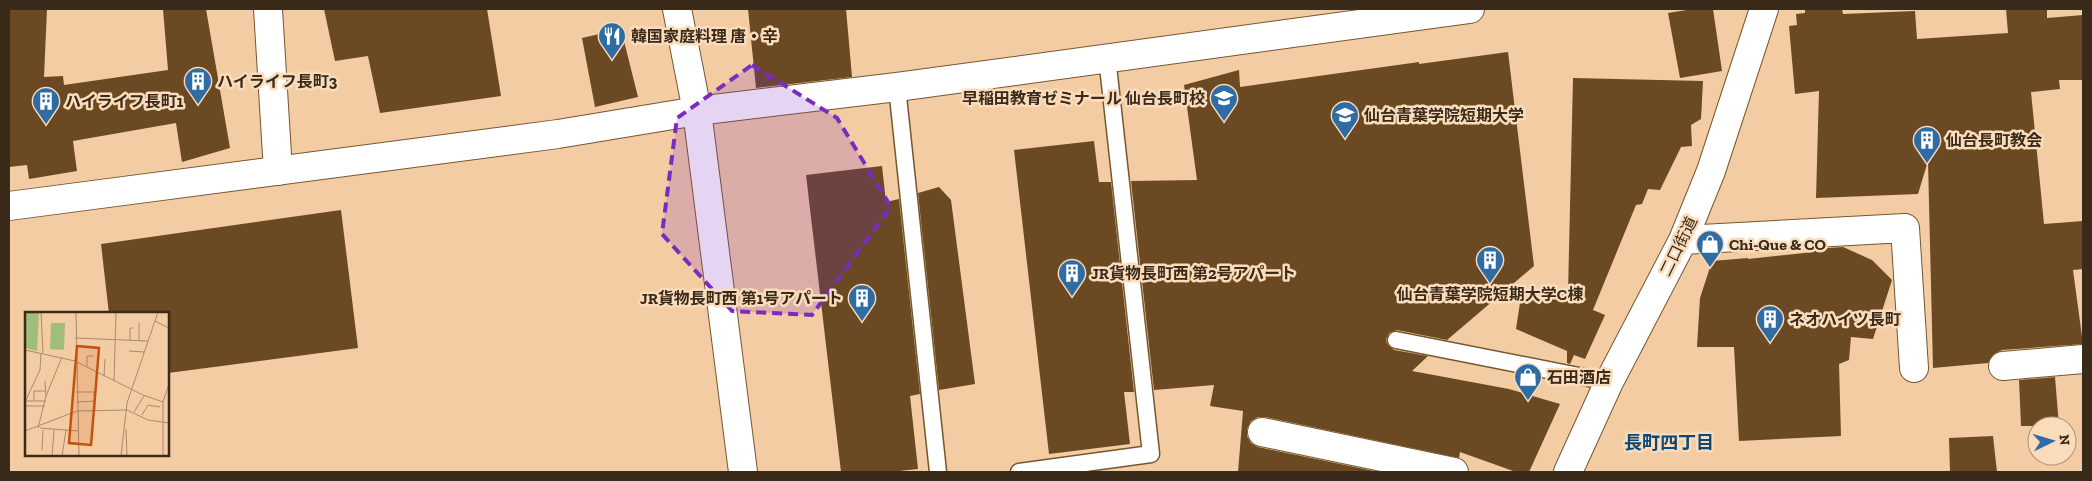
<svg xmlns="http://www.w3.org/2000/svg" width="2092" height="481" font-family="'Zilla Slab','Noto Sans JP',serif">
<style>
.building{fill:#6a4923}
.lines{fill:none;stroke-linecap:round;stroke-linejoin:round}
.service-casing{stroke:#77562f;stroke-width:19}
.minor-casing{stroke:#77562f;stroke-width:30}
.tertiary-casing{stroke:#77562f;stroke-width:30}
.service{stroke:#fff;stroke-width:16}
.minor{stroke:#fff;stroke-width:28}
.tertiary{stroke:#fff;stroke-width:28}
.marked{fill:#7b2cbf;fill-opacity:0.2;stroke:#7b2cbf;stroke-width:4;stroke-dasharray:10 6;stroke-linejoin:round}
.labels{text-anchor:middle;stroke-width:5;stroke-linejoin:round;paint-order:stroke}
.poi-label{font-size:16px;font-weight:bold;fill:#392a1a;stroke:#fadbba;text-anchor:start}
.street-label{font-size:16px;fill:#392a1a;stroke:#fadbba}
.neighbourhood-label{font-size:18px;font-weight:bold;fill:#0b4878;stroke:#fadbba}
.inset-road{fill:none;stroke:#a98b6c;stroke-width:1}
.view{fill:#c5500f;fill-opacity:0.15;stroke:#c5500f;stroke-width:2.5}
.inset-edge{fill:none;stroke:#392a1a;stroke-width:2.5}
</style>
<rect width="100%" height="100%" fill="#f3cca3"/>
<path class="building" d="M 9,9 L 47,9 L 44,77 L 63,76 L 64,85 L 168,70 L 163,9 L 206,9 L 230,148 L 182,162 L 176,123 L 73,141 L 77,171 L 29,179 L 27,165 L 9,167 Z
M 324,9 L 487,9 L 501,96 L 380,113 L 368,56 L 335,61 Z
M 748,9 L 846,9 L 852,77 L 756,88 Z
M 1693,9 L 1713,9 L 1722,71 L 1680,78 L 1668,13 Z
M 1805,9 L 1842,9 L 1843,14 L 1915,11 L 1917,39 L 2008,33 L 2006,9 L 2047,9 L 2047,18 L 2083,15 L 2083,80 L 2059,80 L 2060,89 L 2031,92 L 2044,224 L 2083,221 L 2083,269 L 2073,270 L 2083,344 L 2002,350 L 1994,354 L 1988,363 L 1933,368 L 1928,161 L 1918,194 L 1816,198 L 1819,91 L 1795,94 L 1789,26 L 1797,25 L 1796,14 L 1805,13 Z
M 621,29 L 638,97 L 595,107 L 582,38 Z
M 1508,52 L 1534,266 L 1447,340 L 1397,330 L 1389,333 L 1386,339 L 1387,344 L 1394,350 L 1428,356 L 1412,371 L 1509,389 L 1560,404 L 1529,472 L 1516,472 L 1460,452 L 1459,458 L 1265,417 L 1258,417 L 1251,421 L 1247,429 L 1247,436 L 1251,443 L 1258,447 L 1379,472 L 1238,472 L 1243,411 L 1210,406 L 1214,385 L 1154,390 L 1131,181 L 1197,180 L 1184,85 L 1239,70 L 1240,87 L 1419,62 L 1419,64 Z
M 1573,78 L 1703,81 L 1701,119 L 1691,125 L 1692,146 L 1681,147 L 1660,190 L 1648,189 L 1642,204 L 1636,205 L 1593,310 L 1605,315 L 1585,359 L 1574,355 L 1570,364 L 1567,363 L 1567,351 L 1516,329 L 1521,296 L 1568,293 Z
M 1094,141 L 1099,182 L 1111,182 L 1134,392 L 1124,392 L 1130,444 L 1049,454 L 1014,150 Z
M 882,166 L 886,202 L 899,199 L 920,394 L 910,396 L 918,469 L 890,472 L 841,472 L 806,175 Z
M 939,187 L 951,200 L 975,384 L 939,390 L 918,193 Z
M 341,210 L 358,348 L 168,373 L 168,314 L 109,314 L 101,244 Z
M 1843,247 L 1872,260 L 1892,280 L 1873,339 L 1851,337 L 1849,360 L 1839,364 L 1841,436 L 1739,441 L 1734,347 L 1697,347 L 1700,298 L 1712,261 L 1748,258 L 1748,259 L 1814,252 L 1814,249 Z
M 2055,377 L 2059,426 L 2021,426 L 2019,380 Z
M 1993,436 L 1997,472 L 1950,472 L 1949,438 Z"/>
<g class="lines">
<g class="service-casing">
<path id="service" d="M 897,87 L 938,472
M 1396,340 L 1609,382
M 1019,472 L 1151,454 L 1107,57"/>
</g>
<g class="minor-casing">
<path id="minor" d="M 268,9 L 278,171
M 1683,240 L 1905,228 L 1914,368
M 2003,366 L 2083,359
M 1262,432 L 1454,472
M 1568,472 L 1609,382 L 1683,240 L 1711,171 L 1764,9"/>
</g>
<g class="tertiary-casing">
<path id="tertiary" d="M 677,9 L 697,111 L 743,472
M 9,206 L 558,134 L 697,111 L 897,87 L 1470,9"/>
</g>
<use href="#service" class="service"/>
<use href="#minor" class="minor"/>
<use href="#tertiary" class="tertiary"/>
</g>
<path class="marked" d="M 752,65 L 837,118 L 891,207 L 812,315 L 732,311 L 662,234 L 677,118 Z"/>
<defs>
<g id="restaurant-pin" transform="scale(1.4375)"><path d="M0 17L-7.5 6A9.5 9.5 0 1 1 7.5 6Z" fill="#2f6ca3" stroke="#fadbba"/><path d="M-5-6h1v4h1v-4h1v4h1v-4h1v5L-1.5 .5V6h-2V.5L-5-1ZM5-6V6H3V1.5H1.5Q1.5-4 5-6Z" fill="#fff"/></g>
<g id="building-pin" transform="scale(1.4375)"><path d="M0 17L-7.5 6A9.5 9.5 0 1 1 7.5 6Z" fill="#2f6ca3" stroke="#fadbba"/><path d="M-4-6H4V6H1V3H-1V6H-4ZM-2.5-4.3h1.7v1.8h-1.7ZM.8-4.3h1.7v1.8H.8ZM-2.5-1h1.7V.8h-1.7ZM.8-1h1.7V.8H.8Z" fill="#fff"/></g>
<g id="school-pin" transform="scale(1.4375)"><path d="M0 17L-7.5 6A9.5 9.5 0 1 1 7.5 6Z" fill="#2f6ca3" stroke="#fadbba"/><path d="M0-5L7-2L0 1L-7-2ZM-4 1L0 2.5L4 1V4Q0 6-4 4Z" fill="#fff"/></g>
<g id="university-pin" transform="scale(1.4375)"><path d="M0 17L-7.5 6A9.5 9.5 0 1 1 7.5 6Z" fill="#2f6ca3" stroke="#fadbba"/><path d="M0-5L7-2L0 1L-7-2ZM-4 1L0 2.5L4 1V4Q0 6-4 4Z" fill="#fff"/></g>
<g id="shop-pin" transform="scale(1.4375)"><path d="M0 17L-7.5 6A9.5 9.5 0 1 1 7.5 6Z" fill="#2f6ca3" stroke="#fadbba"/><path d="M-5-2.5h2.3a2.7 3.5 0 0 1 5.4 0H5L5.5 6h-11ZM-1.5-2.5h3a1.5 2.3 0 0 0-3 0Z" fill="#fff"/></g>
</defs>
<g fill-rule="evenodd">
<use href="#restaurant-pin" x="612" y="36"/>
<use href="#building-pin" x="198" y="81"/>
<use href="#school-pin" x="1224" y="98"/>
<use href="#building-pin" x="46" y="101"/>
<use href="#university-pin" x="1345" y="115"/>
<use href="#building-pin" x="1927" y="140"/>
<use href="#shop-pin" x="1710" y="244"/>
<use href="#building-pin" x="1490" y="260"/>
<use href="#building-pin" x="1072" y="273"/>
<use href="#building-pin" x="862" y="298"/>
<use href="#building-pin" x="1770" y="319"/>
<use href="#shop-pin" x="1528" y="377"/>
</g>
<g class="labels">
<g class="poi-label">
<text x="631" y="42">韓国家庭料理 唐・辛</text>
<text x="217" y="87">ハイライフ長町3</text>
<text x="1205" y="104" text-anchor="end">早稲田教育ゼミナール 仙台長町校</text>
<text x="65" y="107">ハイライフ長町1</text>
<text x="1364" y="121">仙台青葉学院短期大学</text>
<text x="1946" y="146">仙台長町教会</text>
<text x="1729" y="250">Chi-Que &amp; CO</text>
<text x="1091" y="279">JR貨物長町西 第2号アパート</text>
<text x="1490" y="300" text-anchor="middle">仙台青葉学院短期大学C棟</text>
<text x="843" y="304" text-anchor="end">JR貨物長町西 第1号アパート</text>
<text x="1789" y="325">ネオハイツ長町</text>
<text x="1547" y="383">石田酒店</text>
</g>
<g class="street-label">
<text transform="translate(1678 246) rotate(-64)" y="6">二口街道</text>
</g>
<g class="neighbourhood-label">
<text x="1669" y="449">長町四丁目</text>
</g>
</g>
<g transform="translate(25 312)">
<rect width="144" height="144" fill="#f3cca3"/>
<path d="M 0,0 L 14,0 L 12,39 L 0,36 ZM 26,11 L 40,11 L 39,38 L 25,37 Z" fill="#9fbd7b"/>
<path class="inset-road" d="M 16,0 L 18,41M 51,0 L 54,144M 130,9 L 144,16M 50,26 L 123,29M 105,28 L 105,16 L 108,16M 114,28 L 114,11M 0,38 L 50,49 L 118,83 L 138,90M 104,39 L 119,40M 62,54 L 62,44 L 69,44M 79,64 L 80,47M 20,69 L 21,84M 89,69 L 91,0M 51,80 L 69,80 L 70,98M 0,89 L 21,89M 9,89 L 9,79 L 20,79M 0,90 L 15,58 L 16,41M 52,90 L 70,89M 0,94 L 20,94M 109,100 L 119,84M 117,103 L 123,93 L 135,95M 13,116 L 21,84 L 37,45M 15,116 L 53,119M 101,117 L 102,144M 0,119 L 52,99 L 102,98 L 123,108 L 144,111M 17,138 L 18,118M 27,144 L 29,118M 37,144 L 41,118M 96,144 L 102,91 L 133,0M 138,144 L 138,90 L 144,72"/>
<path class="view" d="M 52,34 L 74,36 L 66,133 L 44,131 Z"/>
<rect width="144" height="144" class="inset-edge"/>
</g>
<rect width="2092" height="481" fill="none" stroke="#392a1a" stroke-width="20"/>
<g transform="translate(2052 441) rotate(85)"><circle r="24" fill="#fadbba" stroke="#ad947a"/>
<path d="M0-4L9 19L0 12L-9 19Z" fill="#2f6ca3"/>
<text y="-8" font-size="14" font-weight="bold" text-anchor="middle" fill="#392a1a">N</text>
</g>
</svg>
